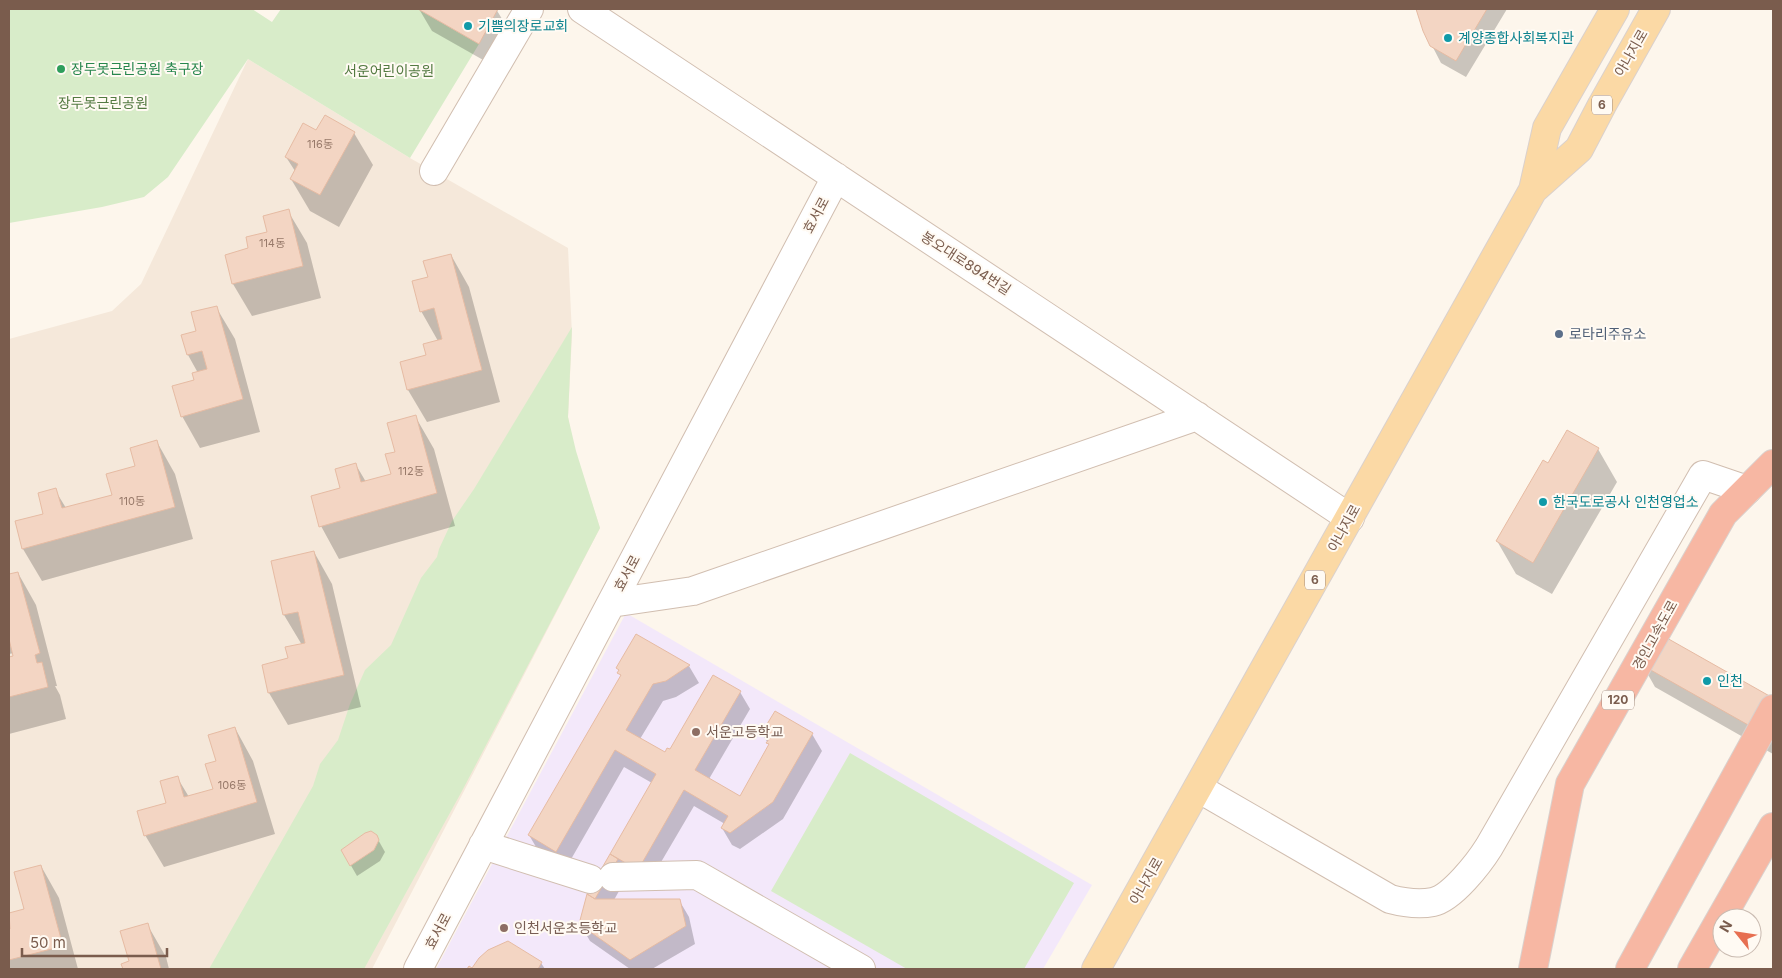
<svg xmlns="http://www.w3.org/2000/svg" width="1782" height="978" font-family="Inter,'Noto Sans KR',sans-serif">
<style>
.residential{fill:#f5e8da}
.education{fill:#f3e8fa}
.green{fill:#d8ecc9}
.shadow{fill:#0003}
.building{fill:#f3d5c3;stroke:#e6bba3}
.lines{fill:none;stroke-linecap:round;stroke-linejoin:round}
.minor-casing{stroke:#d1beb0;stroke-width:30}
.major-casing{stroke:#dad1cd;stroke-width:30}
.highway-casing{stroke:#dad1cd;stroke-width:30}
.minor{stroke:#fff;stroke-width:28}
.major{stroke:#fbd9a5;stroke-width:28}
.highway{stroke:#f7b7a3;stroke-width:28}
.culture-dot{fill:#0f9aa8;stroke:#fffaf3;stroke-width:2}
.leisure-dot{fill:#2e9e5b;stroke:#fffaf3;stroke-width:2}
.service-dot{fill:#5c6f8a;stroke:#fffaf3;stroke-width:2}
.education-dot{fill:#8d6e63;stroke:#fffaf3;stroke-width:2}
.labels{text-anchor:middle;stroke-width:4;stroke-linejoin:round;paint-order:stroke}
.number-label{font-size:11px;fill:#987a6a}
.shield{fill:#fffaf3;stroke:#a28b7f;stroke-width:1}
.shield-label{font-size:12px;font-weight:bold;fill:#7a5c4d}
.culture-label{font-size:14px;fill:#0d838f;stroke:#fffaf3;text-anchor:start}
.street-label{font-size:14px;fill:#7a5c4d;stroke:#fffaf3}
.leisure-label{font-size:14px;fill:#27864d;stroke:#fffaf3;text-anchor:start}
.park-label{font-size:14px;fill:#537a41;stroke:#fffaf3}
.service-label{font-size:14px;fill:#4e5e75;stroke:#fffaf3;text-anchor:start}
.education-label{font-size:14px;fill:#785e54;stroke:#fffaf3;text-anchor:start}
</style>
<rect width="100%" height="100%" fill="#fdf6ec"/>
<path class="residential" d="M 248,59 L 410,158 L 568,248 L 572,335 L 568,417 L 572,441 L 600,528 L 372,969 L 9,969 L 9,339 L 112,311 L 141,284 Z"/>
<path class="education" d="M 626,613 L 1092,885 L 1043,969 L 436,969 Z"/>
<path class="green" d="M 9,9 L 252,9 L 272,22 L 281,9 L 418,9 L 479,44 L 410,158 L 248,59 L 168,177 L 144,197 L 102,207 L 9,223 Z
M 572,327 L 568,417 L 576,451 L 600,528 L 462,791 L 364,969 L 209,969 L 313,786 L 320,764 L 338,740 L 350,704 L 365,670 L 391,645 L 421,578 L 437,557 L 439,549 L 452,521 L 474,489 Z
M 850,753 L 1074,883 L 1024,969 L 907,969 L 771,891 Z"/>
<path class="shadow" d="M 419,9 L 496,9 L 510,32 L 492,65 L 432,31 Z
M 1417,9 L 1507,9 L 1466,77 L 1441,63 L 1424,30 Z
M 317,132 L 354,133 L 373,165 L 339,227 L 310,211 L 291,179 L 295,171 L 286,157 Z
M 288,211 L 307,243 L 321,298 L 252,316 L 233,284 L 250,249 L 268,233 Z
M 451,255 L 469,287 L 500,402 L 427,422 L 408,390 L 401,363 L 427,356 L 438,341 L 421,311 L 429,277 Z
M 216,307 L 235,339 L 260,432 L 200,448 L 182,416 L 198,373 L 188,355 L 182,336 L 198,332 Z
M 415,416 L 434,449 L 455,526 L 339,559 L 321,526 L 356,465 L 366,482 L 392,475 L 396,453 Z
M 1568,432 L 1598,449 L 1617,482 L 1552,594 L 1516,574 L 1497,541 L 1548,465 Z
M 157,442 L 175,474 L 193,539 L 42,581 L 23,549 L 45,514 L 55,490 L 66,508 L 113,495 Z
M 314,552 L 332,584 L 361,707 L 288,725 L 269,693 L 289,659 L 302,645 L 284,615 Z
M 18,573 L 36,605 L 57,686 L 55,686 L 60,695 L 66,719 L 9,734 L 9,658 L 15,657 L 14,653 L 9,654 L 9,576 Z
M 637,636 L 689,666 L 699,683 L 676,697 L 663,701 L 640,739 L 665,754 L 671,751 L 740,692 L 750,709 L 709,779 L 740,797 L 770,746 L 762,734 L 812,734 L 822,751 L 783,819 L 740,849 L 732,845 L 722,828 L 725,824 L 694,806 L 647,886 L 628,875 L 614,900 L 679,900 L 689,917 L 695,944 L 652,969 L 630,969 L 590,941 L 580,924 L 588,894 L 652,783 L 624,767 L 566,868 L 539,852 L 529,835 L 621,676 L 618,668 Z
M 1642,664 L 1773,699 L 1773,754 L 1655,687 Z
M 235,728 L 253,761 L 275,834 L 164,867 L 145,835 L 168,803 L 177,777 L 189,797 L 214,790 Z
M 376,836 L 385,852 L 380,861 L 357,876 L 342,850 Z
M 41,866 L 59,898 L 78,969 L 9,969 L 9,931 L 12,930 L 9,914 L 26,910 Z
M 147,924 L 166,957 L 169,969 L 124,969 L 122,965 L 131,962 Z
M 480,958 L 541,963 L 545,969 L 473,969 Z"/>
<path class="building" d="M 418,9 L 498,9 L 479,44 Z
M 1416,9 L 1487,9 L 1456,61 L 1430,46 L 1423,31 Z
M 325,115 L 355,132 L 320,195 L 290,179 L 298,164 L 285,157 L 303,123 L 316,130 Z
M 289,209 L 303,266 L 232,284 L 225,255 L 248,248 L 246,237 L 267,232 L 263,216 Z
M 451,254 L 482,370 L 407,390 L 400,362 L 426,355 L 423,344 L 442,339 L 434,308 L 420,312 L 412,281 L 428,277 L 423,261 Z
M 217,306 L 243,399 L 181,417 L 172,386 L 194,380 L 192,373 L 207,369 L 202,351 L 187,355 L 181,335 L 196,331 L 191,312 Z
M 416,415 L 437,493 L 319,527 L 311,496 L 340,488 L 335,469 L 356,463 L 361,482 L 391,474 L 385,454 L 395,452 L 387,423 Z
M 1567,430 L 1599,448 L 1533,563 L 1496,541 L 1543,460 L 1548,463 Z
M 157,440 L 175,507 L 22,549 L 15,521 L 43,514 L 38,493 L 56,488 L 62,508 L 112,495 L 106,474 L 135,466 L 130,448 Z
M 314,551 L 344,675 L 268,693 L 262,665 L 288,658 L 285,647 L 305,643 L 298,612 L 283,615 L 271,561 Z
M 18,572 L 40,653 L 35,655 L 37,663 L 42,662 L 48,687 L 9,697 L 9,657 L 13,656 L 9,639 L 9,574 Z
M 1658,633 L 1773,698 L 1773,739 L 1640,664 Z
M 636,634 L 690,665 L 666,681 L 653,684 L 626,730 L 665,752 L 667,748 L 670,749 L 713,675 L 741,691 L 695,770 L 740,796 L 769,744 L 766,743 L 769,739 L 761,734 L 775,711 L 813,733 L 773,802 L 730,833 L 721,828 L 728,816 L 684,790 L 638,870 L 610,854 L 656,774 L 615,750 L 556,852 L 528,835 L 621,675 L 617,673 L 619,670 L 616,668 Z
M 235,727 L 257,802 L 144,836 L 137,811 L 166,803 L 160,781 L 178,776 L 184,797 L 213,789 L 205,764 L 216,761 L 208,735 Z
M 371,831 L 377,835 L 379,840 L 374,850 L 350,866 L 341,850 L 365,833 Z
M 610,854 L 618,859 L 595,899 L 587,894 Z
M 41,865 L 63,946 L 9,960 L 9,930 L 10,929 L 9,913 L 24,909 L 14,872 Z
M 587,894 L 595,899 L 680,899 L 686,926 L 630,960 L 579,924 Z
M 148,923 L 161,969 L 123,969 L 121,964 L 129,961 L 120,931 Z
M 508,941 L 542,962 L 538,969 L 467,969 L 469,966 L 472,968 L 479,958 L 488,950 Z"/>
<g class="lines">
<g class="minor-casing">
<path id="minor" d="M 582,9 L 1350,518
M 434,171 L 529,9
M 611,603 L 693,591 L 1197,416
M 1198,788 L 1390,899 C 1405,903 1418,905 1433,902 C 1452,898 1479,863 1489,847 L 1703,475 L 1747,490
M 483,845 L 590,879
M 613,877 L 697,875 L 861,969
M 418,969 L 836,177"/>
</g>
<g class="major-casing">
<path id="major" d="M 1533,190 L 1579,149 L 1602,105 L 1656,9
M 1096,969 L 1533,190 L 1547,128 L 1615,9"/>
</g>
<g class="highway-casing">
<path id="highway" d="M 1533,969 L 1570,784 L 1723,514 L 1773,464
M 1630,969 L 1773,709
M 1692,969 L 1773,827"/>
</g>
<use href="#minor" class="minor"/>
<use href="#major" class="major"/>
<use href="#highway" class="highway"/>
</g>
<g class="culture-dot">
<circle cx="468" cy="26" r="5"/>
<circle cx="1448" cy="38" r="5"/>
<circle cx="1543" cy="502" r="5"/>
<circle cx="1707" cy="681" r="5"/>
</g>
<circle class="leisure-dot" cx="61" cy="69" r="5"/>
<circle class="service-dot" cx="1559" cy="334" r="5"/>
<g class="education-dot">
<circle cx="696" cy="732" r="5"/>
<circle cx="504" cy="928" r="5"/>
</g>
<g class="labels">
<g class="number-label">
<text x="320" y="148">116동</text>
<text x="272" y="247">114동</text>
<text x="411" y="475">112동</text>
<text x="132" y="505">110동</text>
<text x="232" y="789">106동</text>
</g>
<g class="shield">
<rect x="1592" y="95.5" width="20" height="19" rx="4"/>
<rect x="1305" y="570.5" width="20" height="19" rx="4"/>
<rect x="1602" y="690.5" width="32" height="19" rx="4"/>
</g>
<g class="shield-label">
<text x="1602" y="109">6</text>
<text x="1315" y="584">6</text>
<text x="1618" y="704">120</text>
</g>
<g class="culture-label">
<text x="478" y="31">기쁨의장로교회</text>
<text x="1458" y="43">계양종합사회복지관</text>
<text x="1553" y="507">한국도로공사 인천영업소</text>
<text x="1717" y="686">인천</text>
</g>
<g class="street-label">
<text transform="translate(1631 53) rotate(-60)" y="5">아나지로</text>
<text transform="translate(816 215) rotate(-62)" y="5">효서로</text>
<text transform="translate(966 263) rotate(33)" y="5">봉오대로894번길</text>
<text transform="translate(1344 528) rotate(-61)" y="5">아나지로</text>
<text transform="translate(627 573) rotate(-62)" y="5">효서로</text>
<text transform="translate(1655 635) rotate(-61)" y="5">경인고속도로</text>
<text transform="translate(1146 881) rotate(-60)" y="5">아나지로</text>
<text transform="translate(438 931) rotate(-62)" y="5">효서로</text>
</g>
<g class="leisure-label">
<text x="71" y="74">장두못근린공원 축구장</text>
</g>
<g class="park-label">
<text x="389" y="76">서운어린이공원</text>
<text x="103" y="108">장두못근린공원</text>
</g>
<g class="service-label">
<text x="1569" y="339">로타리주유소</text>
</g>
<g class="education-label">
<text x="706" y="737">서운고등학교</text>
<text x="514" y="933">인천서운초등학교</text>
</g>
</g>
<rect width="1782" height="978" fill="none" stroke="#7a5c4d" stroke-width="20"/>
<g transform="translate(1737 933) rotate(300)"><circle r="24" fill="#fffaf3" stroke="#cabbb1"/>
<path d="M0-4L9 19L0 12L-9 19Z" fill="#e76f51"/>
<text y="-8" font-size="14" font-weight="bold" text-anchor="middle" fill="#7a5c4d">N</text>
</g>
<path d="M22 948v8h145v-8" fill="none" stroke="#7a5c4d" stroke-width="2.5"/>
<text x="30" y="948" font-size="15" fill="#7a5c4d" stroke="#fffaf3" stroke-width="4" paint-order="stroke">50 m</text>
</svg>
